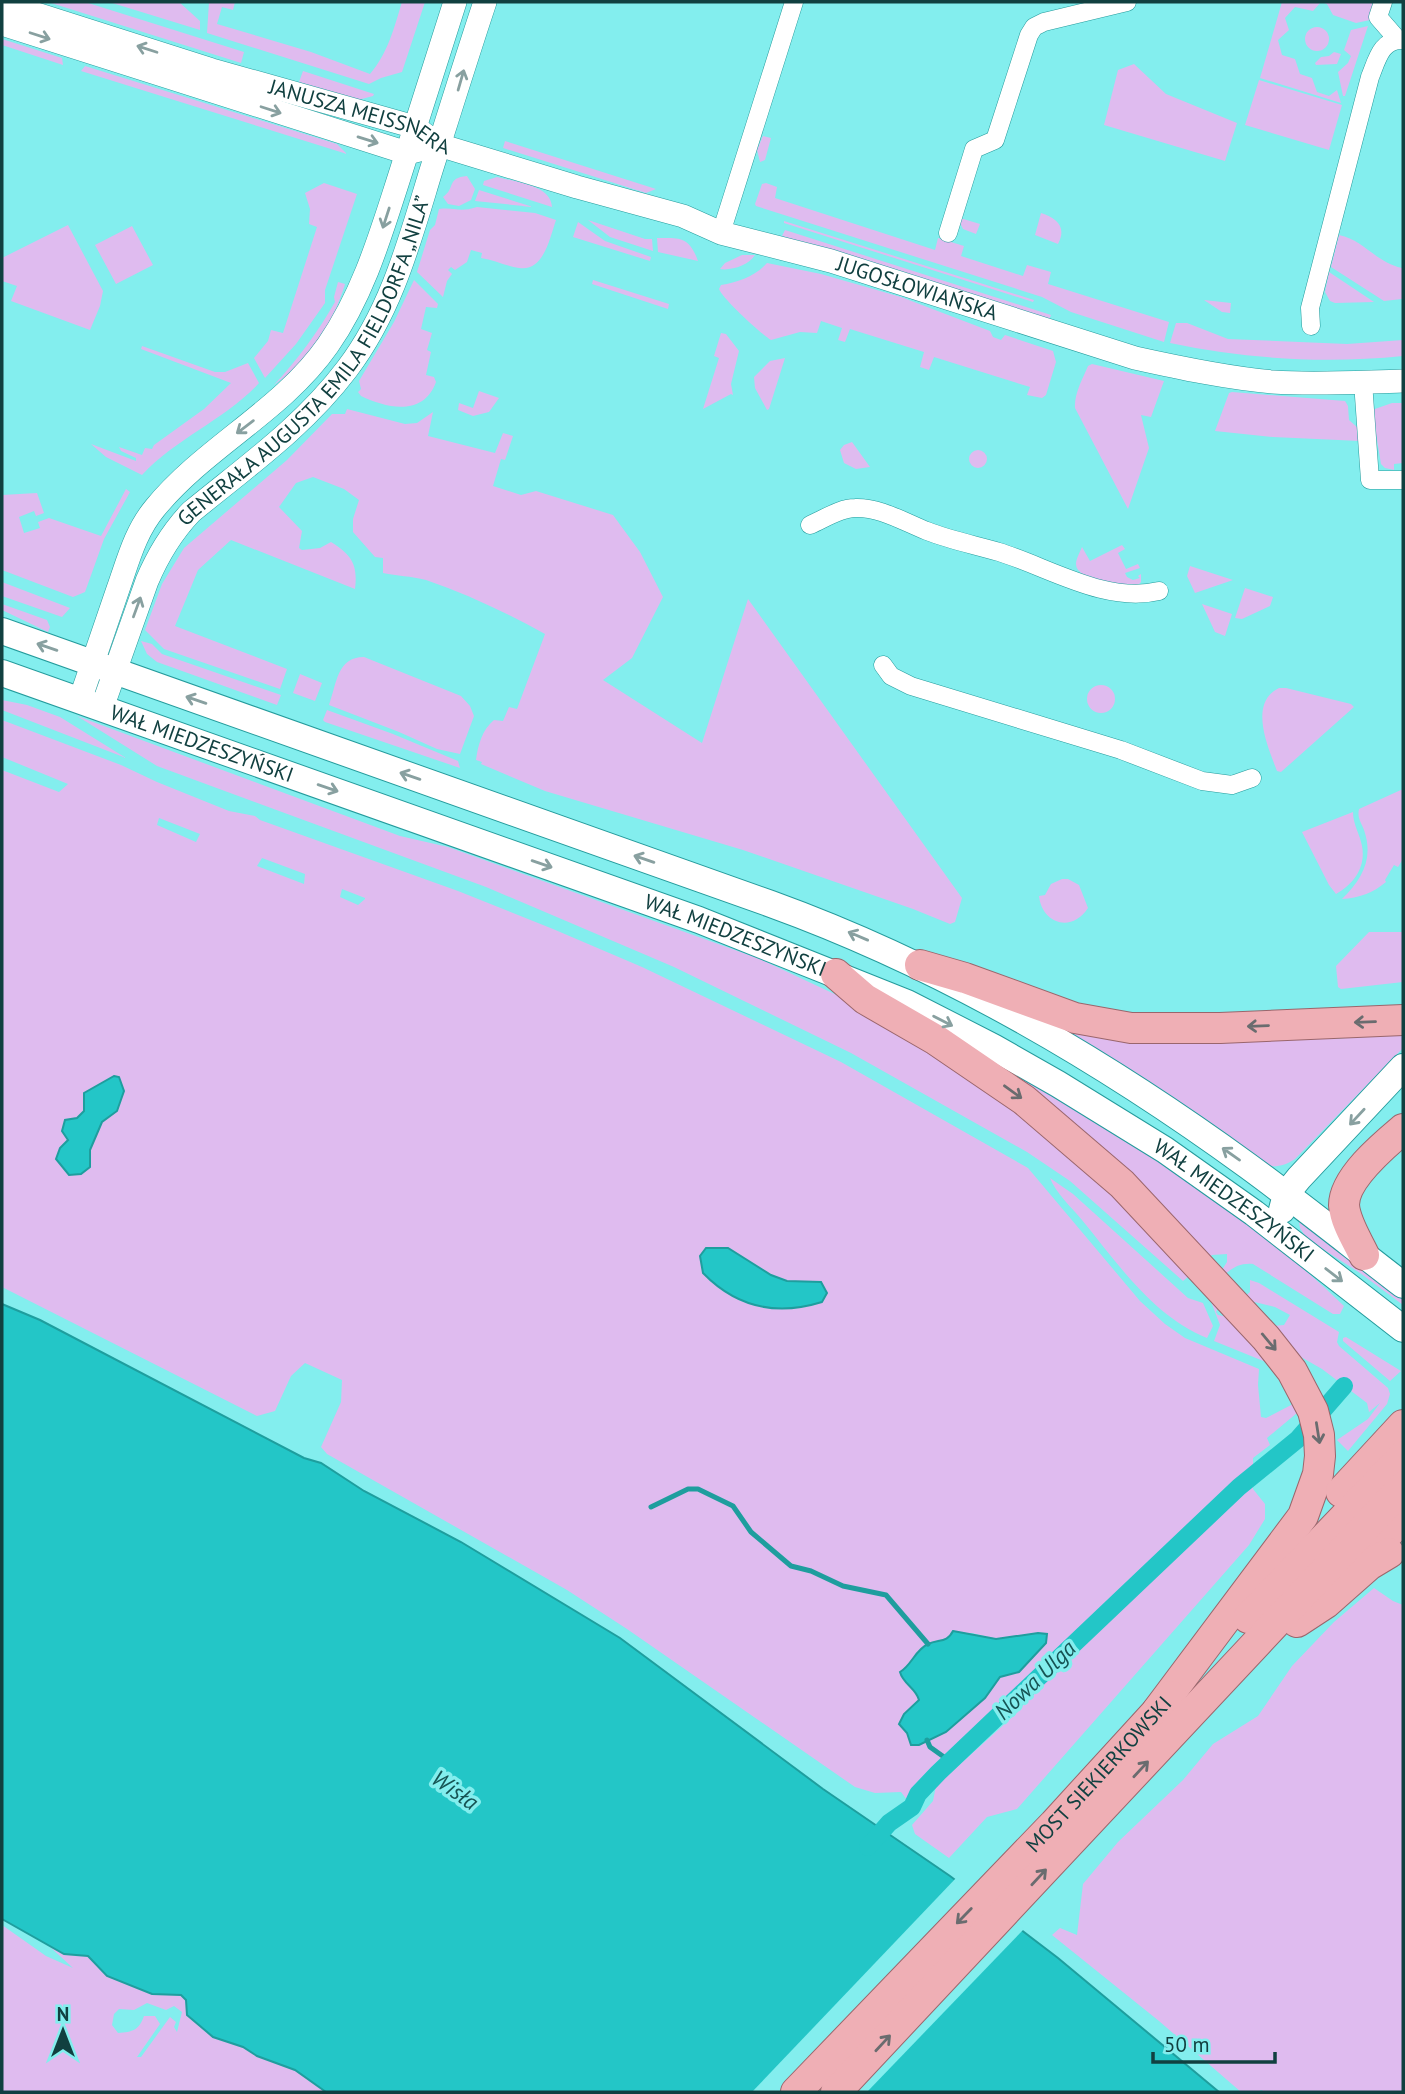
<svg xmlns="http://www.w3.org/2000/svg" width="1405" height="2094" font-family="'PT Sans',sans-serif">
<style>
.green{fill:#dfbbef;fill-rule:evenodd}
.water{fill:#23c6c7;stroke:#1e9e9e;stroke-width:2}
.pier{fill:#83eeee}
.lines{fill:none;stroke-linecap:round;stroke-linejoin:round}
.stream{stroke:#1e9e9e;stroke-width:5}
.canal{stroke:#23c6c7;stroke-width:18}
.minor-casing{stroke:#249b9c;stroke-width:19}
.tertiary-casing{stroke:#249b9c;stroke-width:24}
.secondary-casing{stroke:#249b9c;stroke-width:28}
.primary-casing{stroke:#9a666c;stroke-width:32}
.minor{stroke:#fff;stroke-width:18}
.tertiary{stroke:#fff;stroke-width:23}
.secondary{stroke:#fff;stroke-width:26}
.primary{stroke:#efafb5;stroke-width:30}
.oneway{stroke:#88a0a0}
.oneway2{stroke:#6a6c6f}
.labels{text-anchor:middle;stroke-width:7;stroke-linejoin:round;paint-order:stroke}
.street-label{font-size:21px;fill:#114040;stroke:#83eeee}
.water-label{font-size:23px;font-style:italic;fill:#165454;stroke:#83eeee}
</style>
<rect width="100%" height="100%" fill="#83eeee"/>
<path class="green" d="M 48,2 L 85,2 L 244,52 L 241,63 Z
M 109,2 L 179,2 L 200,21 L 200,30 Z
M 209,2 L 235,2 L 233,10 L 222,7 L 217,24 L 311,52 L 370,74 C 388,53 394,28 402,2 L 425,2 L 402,72 L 381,78 L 369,84 L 207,33 Z
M 1282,2 L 1375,2 L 1370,20 L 1356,23 L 1333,15 L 1327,4 L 1321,2 L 1313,11 L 1295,7 L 1285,18 L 1289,30 L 1278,40 L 1282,55 L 1295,59 L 1300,74 L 1312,78 L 1317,92 L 1329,96 L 1337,90 L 1341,103 L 1260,78 Z
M 1368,26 L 1345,96 L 1343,96 L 1338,72 L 1348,63 L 1351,56 L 1344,50 L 1351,30 Z
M1305 39a12 12 0 1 1 24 0a12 12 0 1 1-24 0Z
M 2,39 L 62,58 L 63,65 L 2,45 Z
M 1334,52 L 1341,54 L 1337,64 L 1316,65 L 1315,63 L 1321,57 L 1329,56 Z
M 1134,64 L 1166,94 L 1237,123 L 1225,161 L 1104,125 L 1118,70 Z
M 85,66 L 337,144 L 347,154 L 81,71 Z
M 303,71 L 374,94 L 373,96 L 358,100 L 299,82 Z
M 1259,80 L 1342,105 L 1329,150 L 1245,125 Z
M 763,136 L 771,138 L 765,160 L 760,162 L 757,150 Z
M 505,141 L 656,189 L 646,193 L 503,148 Z
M 467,176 L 475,189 L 471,200 L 459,206 L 448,204 L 443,197 C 456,188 446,178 467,176 Z
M 497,177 C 515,182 551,185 552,207 L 483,185 L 484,181 Z
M 324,183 L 357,194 L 325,290 L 325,303 L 296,344 L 265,378 L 254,358 L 268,341 L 271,330 L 283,333 L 317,227 L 309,224 L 310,209 L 305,193 Z
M 766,183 L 777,187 L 775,198 L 935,250 L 938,238 L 964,246 L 961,256 L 1023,276 L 1027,265 L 1051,272 L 1048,284 L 1169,322 L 1164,342 L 1071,312 L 1042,297 L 756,206 L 755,204 L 762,184 Z
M 479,190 L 533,207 L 475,201 Z
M 477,207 L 535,213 L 556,220 C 550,237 544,272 519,268 C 506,266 494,260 481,258 L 482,253 L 471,250 L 467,262 L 455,270 L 451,267 L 448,270 L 452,274 L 447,281 L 443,297 L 417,272 L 430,230 L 435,225 L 439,209 C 455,207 459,213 477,207 Z
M 1041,213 C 1057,218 1067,227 1058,244 L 1035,235 Z
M 960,218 L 980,224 L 976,234 L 963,229 L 959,221 Z
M 588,220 L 645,239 L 652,239 L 653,251 L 610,237 Z
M 784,221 L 1034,300 L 1033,302 L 784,223 Z
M 578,222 L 605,241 L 651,257 L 650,261 L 573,237 Z
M 68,225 L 103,291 L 100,306 L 90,330 L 11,301 L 17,286 L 2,281 L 2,258 Z
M 132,226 L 153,265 L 116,284 L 95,245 Z
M 785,230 L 1051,315 L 1049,320 L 782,236 Z
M 1339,235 C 1364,240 1375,262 1402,268 L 1402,299 L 1384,301 L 1331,267 Z
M 657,238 C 680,238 689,236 698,261 L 658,252 Z
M 742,255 L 755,255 C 749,265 731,271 720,269 L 725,263 Z
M 767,263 L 821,274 L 901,297 L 990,331 L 993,337 L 1001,340 L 1005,335 L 1053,351 L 1056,362 L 1046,395 L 1042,398 L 1027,395 L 1030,387 L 934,357 L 929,370 L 920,367 L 924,352 L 850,329 L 845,342 L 838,340 L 842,328 L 821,321 L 817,333 L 800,332 L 771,340 C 761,334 722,298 719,289 L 721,285 C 738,282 756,276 767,263 Z
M 1329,272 L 1374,302 L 1335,303 L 1330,301 L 1325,292 Z
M 414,280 L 438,304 L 437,308 L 426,307 L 421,329 L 432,333 L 427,350 L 431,352 L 426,375 L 434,377 L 436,382 C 424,416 388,409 361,396 L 358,392 L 361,389 L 359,381 L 394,322 Z
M 593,280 L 669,304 L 668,309 L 592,284 Z
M 338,282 L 345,284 C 333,324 309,361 274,385 C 298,359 318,332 335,302 L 334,297 Z
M 1204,300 L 1231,303 L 1230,313 L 1222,312 Z
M 1176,323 L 1187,323 L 1228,339 L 1347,344 L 1403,340 L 1403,356 C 1324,364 1247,359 1170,343 Z
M 721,333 L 726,334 L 739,351 L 731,384 L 733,395 L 731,394 L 703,409 L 719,358 L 714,356 Z
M 142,346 L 215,372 L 225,372 L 248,363 L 259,383 C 226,419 176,438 142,475 L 106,457 L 91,444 L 136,461 L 136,458 L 121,451 L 119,447 L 142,455 L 145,448 L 152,449 L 154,445 L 204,409 L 231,383 L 141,349 Z
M 785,358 L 769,409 L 767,410 L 755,388 L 754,377 L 770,361 Z
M 1092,364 L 1164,381 L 1151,417 L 1141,415 L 1149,448 L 1128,509 L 1075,408 C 1074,394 1083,378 1088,366 Z
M 479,391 L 499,398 L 489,412 L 473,416 L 458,410 L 459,403 L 473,408 Z
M 1232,392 L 1345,401 L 1348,406 L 1349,420 L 1358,428 L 1360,441 L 1273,437 L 1215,431 L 1229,393 Z
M 1392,403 L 1403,403 L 1403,463 L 1394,464 L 1394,470 L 1385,468 L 1381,464 L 1372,410 Z
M 347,409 L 405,424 L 417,423 L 433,412 L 428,436 L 495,453 L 503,433 L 513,436 L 505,460 L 501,459 L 493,486 L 521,495 L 536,491 L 613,515 L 640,552 L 663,597 L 632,658 L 603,680 L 702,743 L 748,599 L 962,898 L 955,922 L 950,924 L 913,909 L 743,850 L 545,791 L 481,764 L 482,762 L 476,760 C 478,745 482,730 494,720 L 503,721 L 509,707 L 517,709 L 545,634 C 507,613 467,594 426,580 C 411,576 397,576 383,573 L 383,558 L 375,557 L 353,532 L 353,519 L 359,500 L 344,489 L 313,477 L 296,483 L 279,507 L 302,531 L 299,548 L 302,550 L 320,548 L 331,542 C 352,555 358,565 355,589 L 231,540 L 198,570 L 175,626 L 287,669 L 280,689 L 164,649 L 145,630 L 162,584 L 184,548 L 287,460 L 332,414 L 345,414 Z
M 852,442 L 870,467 L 856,469 L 844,463 L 840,450 L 844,445 Z
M969 459a9 9 0 1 1 18 0a9 9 0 1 1-18 0Z
M 126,489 L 130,492 L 104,539 L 85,592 L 73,597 L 2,570 L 2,495 L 37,493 L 44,513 L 36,516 L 34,511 L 19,517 L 24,533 L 40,528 L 38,522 L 49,518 L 101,536 Z
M 1122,545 L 1125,549 L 1118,553 L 1126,569 L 1138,564 L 1140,568 L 1125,573 L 1127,577 L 1133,580 L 1140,578 L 1138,576 L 1141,574 L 1141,582 L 1138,585 C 1125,585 1076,582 1076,564 C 1076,559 1080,552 1082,547 L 1090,561 Z
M 1190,566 L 1233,580 L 1195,593 L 1187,576 Z
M 2,582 L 70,608 L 62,617 L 2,596 Z
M 1245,588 L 1273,597 L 1270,606 L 1242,619 L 1235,618 Z
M 2,604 L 47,620 L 50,627 L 48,632 L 2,610 Z
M 1202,604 L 1232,614 L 1225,636 L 1215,632 Z
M 141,641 L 152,644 L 162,654 L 281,695 L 277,705 L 157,662 L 147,654 Z
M 364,657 L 461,696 L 470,706 L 474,716 L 460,754 L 437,749 L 399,732 L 329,705 C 337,683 337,657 364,657 Z
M 300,674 L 322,683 L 315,701 L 293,693 Z
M1087 699a14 14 0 1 1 28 0a14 14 0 1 1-28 0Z
M 1279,688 L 1286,688 L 1351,704 L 1354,707 L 1281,772 L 1277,771 C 1268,747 1248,703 1279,688 Z
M 2,700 L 27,705 L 60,717 L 126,758 L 2,710 Z
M 327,710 L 393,734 L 458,761 L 460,768 L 325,722 L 323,720 Z
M 77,716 L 400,836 L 448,847 L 760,959 L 875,1013 L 1044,1126 L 1194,1272 L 1183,1281 L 1070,1181 L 1027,1152 L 851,1053 L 674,967 L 486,887 L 157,766 Z
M 2,720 L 121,765 L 157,782 L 229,811 L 255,816 L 260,820 L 458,891 L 553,929 L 642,967 L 841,1062 L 1028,1168 L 1140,1301 L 1165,1324 L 1185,1338 L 1259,1369 L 1258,1385 L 1261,1417 L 1266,1418 L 1293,1404 L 1297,1413 L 1267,1438 L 1270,1445 L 1253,1458 L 1253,1489 L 1265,1504 L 1265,1519 L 1249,1545 L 1017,1809 L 987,1817 L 949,1858 L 915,1834 L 912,1825 L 933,1801 L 936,1786 L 1018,1712 L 1007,1700 L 907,1800 L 901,1792 L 875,1793 L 855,1787 L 627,1629 L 567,1590 L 327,1454 L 321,1447 L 341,1402 L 342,1380 L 305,1363 L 291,1376 L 275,1411 L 257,1416 L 2,1287 L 2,770 L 59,792 L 68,784 L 2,757 ZM 159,818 L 200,834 L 196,842 L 157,825 ZM 262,858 L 305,874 L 304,884 L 257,866 ZM 342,889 L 365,898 L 365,899 L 358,905 L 340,897 ZM 972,1633 L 996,1639 L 1038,1633 L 1028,1661 L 1019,1672 L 1000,1677 L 985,1698 L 925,1698 L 951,1635 Z
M 1403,789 L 1403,859 L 1398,867 L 1394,865 L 1385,880 L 1386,882 C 1373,893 1359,898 1342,899 C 1362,879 1374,859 1364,830 C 1361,822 1357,818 1359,809 Z
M 1353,812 C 1353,825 1360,834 1362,846 C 1366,867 1354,884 1336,894 L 1329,885 L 1302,832 Z
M 1062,879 L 1068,879 L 1079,885 L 1088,908 C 1072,933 1042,924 1039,896 L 1045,895 L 1051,884 Z
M 1369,932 L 1403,932 L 1403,982 L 1341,989 L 1338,987 L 1336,966 Z
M 1046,1023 L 1316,1034 L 1327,1039 L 1403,1035 L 1403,1048 L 1295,1159 C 1286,1165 1279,1167 1268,1166 Z
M 944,1033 C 1085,1110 1229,1194 1344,1306 L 1340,1314 L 1333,1314 L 1253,1264 C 1240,1263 1234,1267 1224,1275 L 1220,1273 L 1227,1262 L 1227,1254 L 1212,1255 L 1206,1260 Z
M 1050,1178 L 1073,1194 L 1188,1298 L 1203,1303 L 1213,1326 L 1207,1338 C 1153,1316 1118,1264 1082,1220 C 1072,1208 1055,1192 1050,1178 Z
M 1298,1217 L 1403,1300 L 1403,1305 L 1360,1273 L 1307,1239 L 1300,1228 Z
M 1250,1280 L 1259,1283 L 1339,1332 L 1337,1342 L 1339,1346 L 1388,1388 L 1390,1394 L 1387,1404 L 1348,1451 L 1337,1440 L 1368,1419 L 1380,1403 L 1369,1412 L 1367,1403 L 1322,1369 L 1301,1357 L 1298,1359 L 1273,1326 L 1284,1325 L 1290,1315 L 1275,1307 L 1242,1299 L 1250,1292 Z
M 1210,1299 L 1221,1302 L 1216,1312 L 1218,1315 L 1240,1319 L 1273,1365 L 1214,1341 L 1220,1325 Z
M 1346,1337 L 1401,1371 L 1390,1381 L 1343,1341 L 1343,1338 Z
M 1374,1588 L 1393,1601 L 1403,1605 L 1403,2092 L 1265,2092 L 1261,2090 L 1259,2092 L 1241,2092 L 1159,2021 L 1052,1935 L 1060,1928 L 1077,1935 L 1083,1884 L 1118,1842 L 1183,1780 L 1213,1744 L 1258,1716 L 1292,1666 L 1334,1622 Z
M 2,1925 L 46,1956 L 73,1968 L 48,1945 L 70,1942 L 167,1995 L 181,1995 L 186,2000 L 187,2015 L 213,2037 L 243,2047 L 257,2056 L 295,2070 L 326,2092 L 2,2092 ZM 147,2003 L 166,2010 L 174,2006 L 182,2012 L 177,2032 L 174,2027 L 176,2022 L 170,2017 L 141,2057 L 137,2057 L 160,2024 L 155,2016 L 144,2016 C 139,2030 133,2032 118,2033 L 112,2025 L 114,2014 L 119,2009 L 134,2010 Z"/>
<path class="water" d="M 114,1076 L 119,1077 L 124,1091 L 117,1111 L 102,1122 L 90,1150 L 90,1167 L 81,1174 L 69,1175 L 56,1159 L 60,1148 L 68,1140 L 62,1131 L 65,1120 L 77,1118 L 84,1111 L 84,1093 Z
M 706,1248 L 728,1248 L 771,1275 L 787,1281 L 821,1282 L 827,1293 L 822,1302 C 777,1316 737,1308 703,1273 L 700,1256 Z
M 2,1304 L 40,1320 L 304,1458 L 321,1463 L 364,1491 L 461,1542 L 620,1638 L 823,1789 L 950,1876 L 1058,1958 L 1219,2092 L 326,2092 L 295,2070 L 257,2056 L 243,2047 L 213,2037 L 187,2015 L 186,2000 L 181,1995 L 152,1994 L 107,1976 L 88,1956 L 64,1954 L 2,1919 Z
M 953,1631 L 996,1639 L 1038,1633 L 1047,1634 L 1046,1643 L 1019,1672 L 1000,1677 L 985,1698 L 946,1732 L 919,1745 L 911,1745 L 907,1733 L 899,1724 L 904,1714 L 919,1700 C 916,1688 903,1684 900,1672 C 912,1665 915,1650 928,1644 C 939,1639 947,1643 953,1631 Z"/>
<path class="pier" d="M 957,1877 L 1024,1929 L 867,2092 L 752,2092 Z"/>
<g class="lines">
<path class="stream" d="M 651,1507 L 688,1489 L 698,1489 L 733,1506 L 751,1532 L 791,1566 L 811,1571 L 843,1586 L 886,1595 L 928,1644
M 927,1740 L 930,1747 L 951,1762"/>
<path class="canal" d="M 868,1847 L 889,1823 L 912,1807 L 918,1794 L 938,1773 L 1239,1487 L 1298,1439 L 1344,1386"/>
<g class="minor-casing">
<path id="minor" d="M 1383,2 L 1378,17 L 1398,40
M 721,233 L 794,2
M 948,233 L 974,149 L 995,140 L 1029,35 L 1034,27 L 1044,22 L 1127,2
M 1311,326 L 1310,308 L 1370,77 C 1377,60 1381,39 1403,40
M 1363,382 L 1370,480 L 1403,480
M 810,525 C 824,519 840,508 855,508 C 880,507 904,522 927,531 C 950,540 975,545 999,552 C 1048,567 1106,604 1159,591
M 883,665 L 891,676 L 911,686 L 1121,750 L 1202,781 L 1232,785 L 1252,778"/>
</g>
<g class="tertiary-casing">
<g id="tertiary">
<path id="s1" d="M 2,3 L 212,70 L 415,127 L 439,145 L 577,187 L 683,216 L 721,233 L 831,261 L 1135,358 C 1180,368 1227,378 1273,382 C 1317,385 1360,382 1403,381"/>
<path d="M 2,24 L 407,153 L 419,150"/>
<path d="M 80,700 C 93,663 105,626 118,589 C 128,561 135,532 155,508 C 206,446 282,411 328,345 C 362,296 379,240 397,184 C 416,123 436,63 455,2"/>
<path id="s2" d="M 102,708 L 147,581 C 158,555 171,533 191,512 C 247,466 303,427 347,369 C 391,311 409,243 430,174 C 448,117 466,59 485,2"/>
</g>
</g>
<g class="secondary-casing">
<g id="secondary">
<path d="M 2,631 L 771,904 C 942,966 1101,1059 1248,1166 C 1300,1204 1351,1245 1403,1285"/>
<path id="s3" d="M 2,673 L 699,920 L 907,1003 L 993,1047 L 1058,1084 L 1165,1150 L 1254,1213 L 1403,1329"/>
<path d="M 1282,1210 L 1286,1194 L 1299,1178 L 1403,1067"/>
</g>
</g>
<g class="primary-casing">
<g id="primary">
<path d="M 920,965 L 965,978 L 1075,1018 L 1131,1028 L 1220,1028 L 1403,1020"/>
<path d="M 836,974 L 865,999 L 936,1040 L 1024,1100 L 1122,1184 L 1266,1338 L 1292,1371 L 1313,1411 L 1319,1435 L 1320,1456 L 1318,1474 L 1303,1516 L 1157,1711"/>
<path d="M 1364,1255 C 1357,1240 1345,1222 1344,1205 C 1344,1178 1384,1145 1403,1129"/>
<path d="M 1341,1492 L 1403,1425"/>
<path d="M 1363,1557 L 1403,1519"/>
<path d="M 1248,1618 L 1403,1456"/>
<path d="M 1297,1622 L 1326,1603 L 1369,1565 L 1389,1553"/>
<path id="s4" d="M 796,2092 L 1054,1824 L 1171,1696"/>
<path d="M 836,2092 L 1403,1487"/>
</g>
</g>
<use href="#minor" class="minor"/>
<use href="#tertiary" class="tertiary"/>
<use href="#secondary" class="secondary"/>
<use href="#primary" class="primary"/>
</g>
<defs><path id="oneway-shaft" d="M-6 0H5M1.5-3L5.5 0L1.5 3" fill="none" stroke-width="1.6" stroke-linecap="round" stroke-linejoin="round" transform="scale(1.75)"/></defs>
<g class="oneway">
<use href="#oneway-shaft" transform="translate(40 36) rotate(18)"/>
<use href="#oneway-shaft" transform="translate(147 49) rotate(-162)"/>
<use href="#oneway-shaft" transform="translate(461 80) rotate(-74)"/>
<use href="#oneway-shaft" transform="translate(271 110) rotate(18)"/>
<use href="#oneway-shaft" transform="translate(368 140) rotate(17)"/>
<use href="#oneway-shaft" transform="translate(386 218) rotate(108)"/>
<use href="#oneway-shaft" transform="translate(245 427) rotate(143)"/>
<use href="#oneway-shaft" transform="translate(137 607) rotate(-70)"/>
<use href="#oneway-shaft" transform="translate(47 647) rotate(-161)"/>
<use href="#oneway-shaft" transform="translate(196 700) rotate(-161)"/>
<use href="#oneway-shaft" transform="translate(410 776) rotate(-161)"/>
<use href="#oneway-shaft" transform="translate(328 788) rotate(19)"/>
<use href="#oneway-shaft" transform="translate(644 859) rotate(-161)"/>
<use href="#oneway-shaft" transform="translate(542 864) rotate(19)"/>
<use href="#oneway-shaft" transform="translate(858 936) rotate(-157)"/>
<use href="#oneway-shaft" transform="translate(943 1021) rotate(27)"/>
<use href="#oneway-shaft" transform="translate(1357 1117) rotate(133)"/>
<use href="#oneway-shaft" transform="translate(1231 1154) rotate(-145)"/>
<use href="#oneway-shaft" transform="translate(1334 1275) rotate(38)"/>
</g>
<g class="oneway2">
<use href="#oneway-shaft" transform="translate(1365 1022) rotate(178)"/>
<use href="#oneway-shaft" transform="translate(1258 1026) rotate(178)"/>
<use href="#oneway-shaft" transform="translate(1013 1092) rotate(36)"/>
<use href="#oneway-shaft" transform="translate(1269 1342) rotate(50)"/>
<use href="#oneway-shaft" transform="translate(1318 1433) rotate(81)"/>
<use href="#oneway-shaft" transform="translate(1141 1769) rotate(-47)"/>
<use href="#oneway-shaft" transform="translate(1039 1877) rotate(-47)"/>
<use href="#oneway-shaft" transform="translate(964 1916) rotate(134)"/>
<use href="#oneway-shaft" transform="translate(883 2043) rotate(-47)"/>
</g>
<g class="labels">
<g class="street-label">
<text dy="7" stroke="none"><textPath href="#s1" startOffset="376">JANUSZA MEISSNERA</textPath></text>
<text dy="7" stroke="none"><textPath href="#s1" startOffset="961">JUGOSŁOWIAŃSKA</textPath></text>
<text dy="7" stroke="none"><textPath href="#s2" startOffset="411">GENERAŁA AUGUSTA EMILA FIELDORFA „NILA”</textPath></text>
<text dy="7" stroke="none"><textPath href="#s3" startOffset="212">WAŁ MIEDZESZYŃSKI</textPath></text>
<text dy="7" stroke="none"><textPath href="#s3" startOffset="779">WAŁ MIEDZESZYŃSKI</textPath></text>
<text dy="7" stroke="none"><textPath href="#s3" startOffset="1346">WAŁ MIEDZESZYŃSKI</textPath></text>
<text dy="7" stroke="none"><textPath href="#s4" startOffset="439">MOST SIEKIERKOWSKI</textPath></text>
</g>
<g class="water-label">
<text transform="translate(1035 1680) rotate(-44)" y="8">Nowa Ulga</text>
<text transform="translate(455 1790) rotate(35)" y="8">Wisła</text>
</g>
</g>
<rect width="1405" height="2094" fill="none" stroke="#114040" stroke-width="7"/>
<g transform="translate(63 2031)" stroke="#83eeee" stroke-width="5" paint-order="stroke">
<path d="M0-5L12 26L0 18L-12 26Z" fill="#114040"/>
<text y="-10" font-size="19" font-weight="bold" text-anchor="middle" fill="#114040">N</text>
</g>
<path d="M1153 2052v10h122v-10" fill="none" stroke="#114040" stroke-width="3.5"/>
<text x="1164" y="2052" font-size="21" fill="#114040" stroke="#83eeee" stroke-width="5" paint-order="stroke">50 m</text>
</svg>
